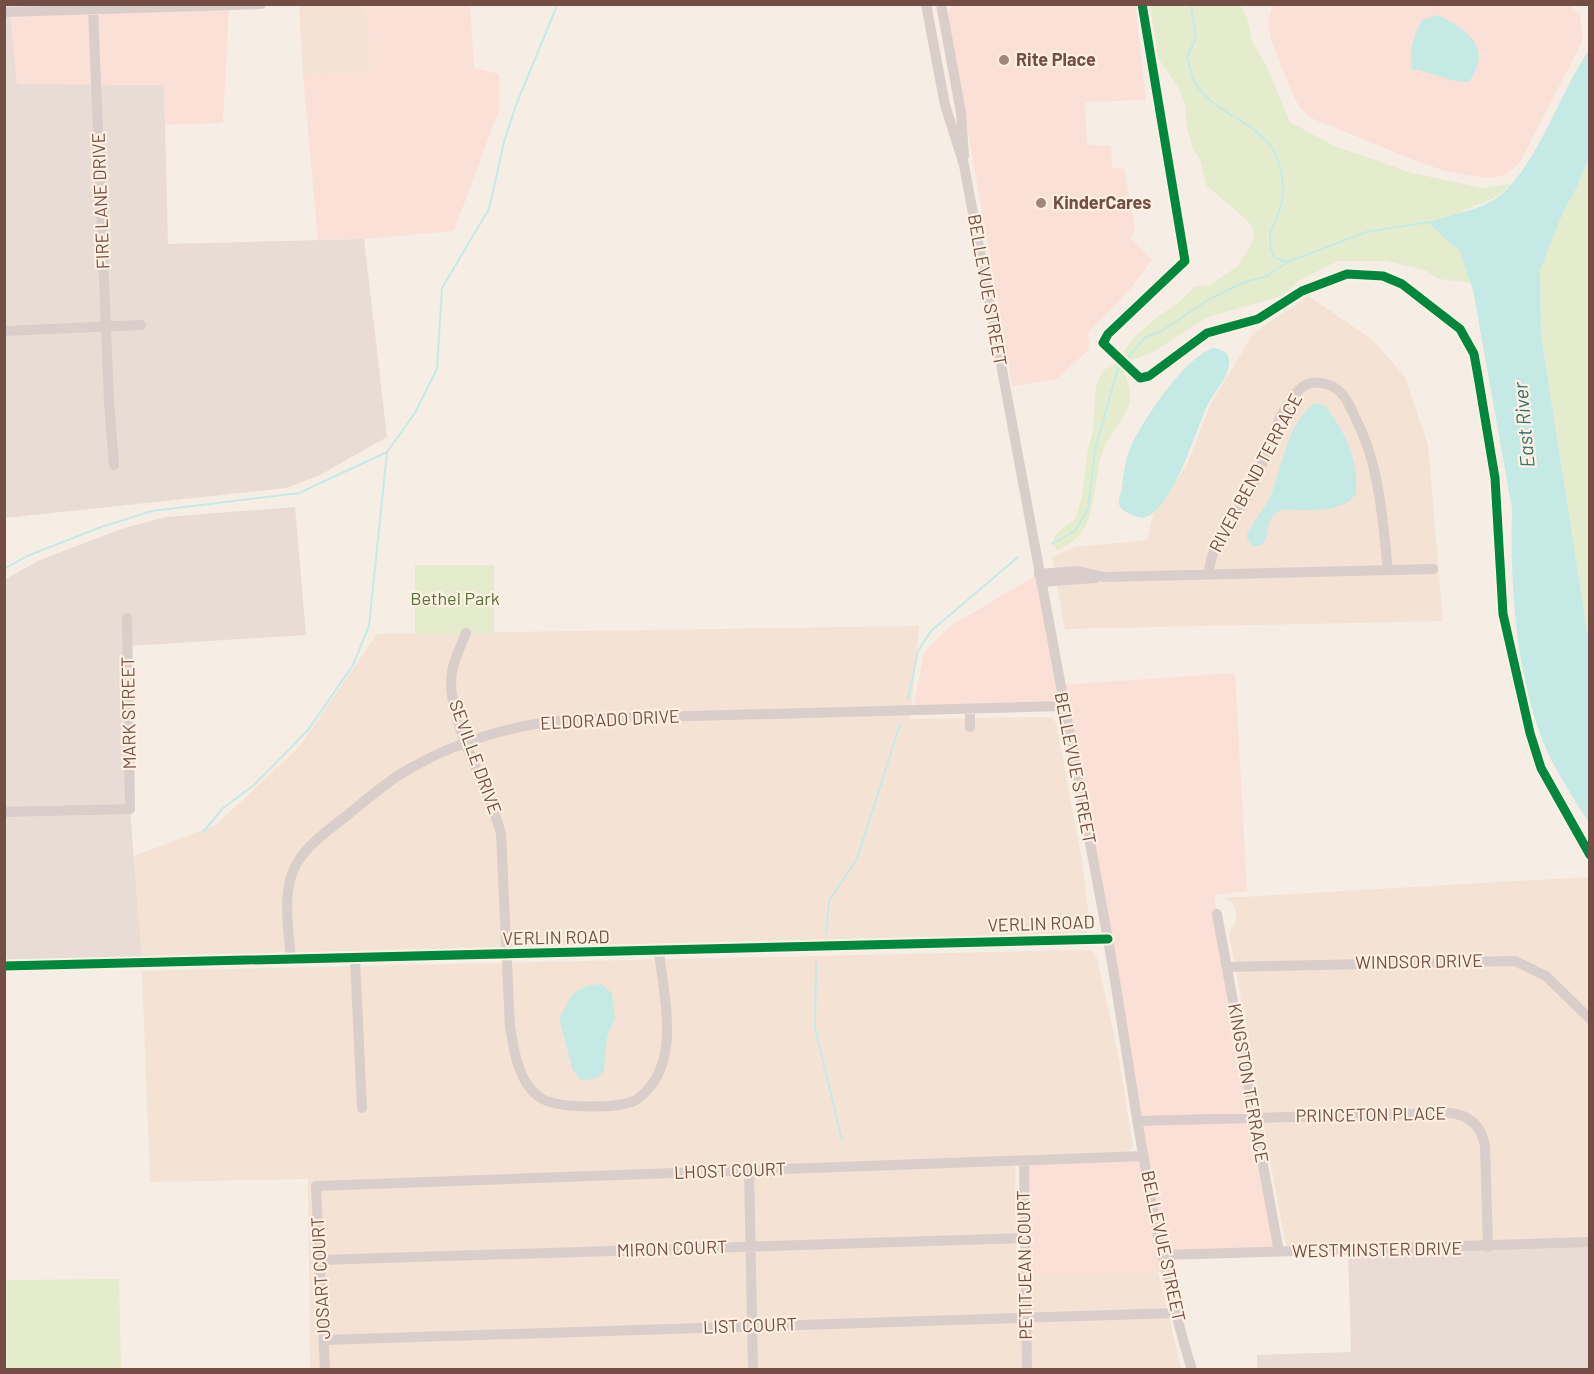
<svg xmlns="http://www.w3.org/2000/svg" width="1594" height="1374" font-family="Barlow,sans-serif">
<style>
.residential{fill:#f4e2d4}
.commercial{fill:#fbe0d8}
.industrial{fill:#e9dcd5}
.green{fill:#e4eccd}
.water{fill:#c5eae6}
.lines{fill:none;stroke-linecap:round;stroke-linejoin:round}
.stream{stroke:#c5eae6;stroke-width:2}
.minor{stroke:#d9ceca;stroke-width:10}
.cycleway-casing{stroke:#fff0e4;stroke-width:13}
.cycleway{stroke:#00873e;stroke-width:9}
.poi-dot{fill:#a2867c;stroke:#fff0e4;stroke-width:2}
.labels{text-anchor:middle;stroke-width:4.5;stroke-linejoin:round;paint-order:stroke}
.poi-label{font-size:18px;font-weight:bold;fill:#744e44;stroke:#fff0e4;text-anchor:start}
.street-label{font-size:18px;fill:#744e44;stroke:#fff0e4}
.park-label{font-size:18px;fill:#547539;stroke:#fff0e4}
.water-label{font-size:20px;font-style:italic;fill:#357474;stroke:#fff0e4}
</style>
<rect width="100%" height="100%" fill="#f6ede4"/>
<path class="residential" d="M 299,5 L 366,5 L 371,72 L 303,75 Z
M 1308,296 L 1372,339 L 1405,377 L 1428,445 L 1443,621 L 1065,629 L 1052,557 L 1075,547 L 1147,540 L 1154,512 L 1187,465 L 1210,405 L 1253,334 Z
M 919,626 L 910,719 L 1042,717 L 1053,718 L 1056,723 L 1082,860 L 1090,927 L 1087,933 L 141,956 L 134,856 L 216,825 L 299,747 L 377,634 Z
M 1588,877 L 1589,1239 L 1288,1246 L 1285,1242 L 1229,933 L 1236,921 L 1236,911 L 1233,903 L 1224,898 Z
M 1082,950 L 1091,951 L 1097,958 L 1118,1053 L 1133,1147 L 1128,1152 L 1015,1157 L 1017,1275 L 1158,1272 L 1181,1369 L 310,1369 L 308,1179 L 150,1182 L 142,971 Z"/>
<path class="commercial" d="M 4,5 L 261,5 L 229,6 L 223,123 L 165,125 L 164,85 L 17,84 L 10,12 L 5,12 Z
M 366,5 L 470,5 L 474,68 L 499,74 L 499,110 L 454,231 L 364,239 L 318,240 L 303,75 L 371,72 Z
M 952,5 L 1135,5 L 1146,100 L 1085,102 L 1087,145 L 1111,146 L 1112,168 L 1124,169 L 1135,228 L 1131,239 L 1152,260 L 1131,288 L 1088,332 L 1089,349 L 1057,379 L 1012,386 L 948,16 Z
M 1273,5 L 1568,5 L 1580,15 L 1583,40 L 1519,164 L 1505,175 L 1488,178 L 1445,171 L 1419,162 L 1311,118 L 1300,108 L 1292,93 L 1271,40 L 1268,22 Z
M 1039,574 L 1060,685 L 1235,673 L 1247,891 L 1214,895 L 1279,1252 L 1164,1255 L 1167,1272 L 1026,1275 L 1024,1160 L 1144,1156 L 1064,707 L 913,710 L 924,652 L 952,625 Z"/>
<path class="industrial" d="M 4,12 L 10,12 L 17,84 L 164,85 L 168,244 L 364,239 L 387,437 L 320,475 L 286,488 L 5,518 Z
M 295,507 L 306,635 L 128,646 L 130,809 L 142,962 L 5,966 L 4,580 L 40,560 L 124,528 L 166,517 Z
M 1589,1242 L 1589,1369 L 1257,1370 L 1257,1355 L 1351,1352 L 1348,1250 Z"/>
<path class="green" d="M 1150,5 L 1240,5 L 1247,17 L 1252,41 L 1267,67 L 1290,122 L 1334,146 L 1412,173 L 1483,188 L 1510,184 C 1497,201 1482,202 1464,210 C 1454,215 1445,225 1437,231 L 1459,249 L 1471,283 L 1439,279 L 1425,270 L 1386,261 L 1338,261 L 1300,280 L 1282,296 L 1208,317 L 1153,352 L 1133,360 L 1124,372 C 1142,413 1114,419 1103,451 C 1090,487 1101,534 1057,550 L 1053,541 L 1055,535 L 1075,519 L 1082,498 L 1087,454 L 1093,430 L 1096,385 L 1103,370 L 1113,366 L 1135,336 L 1160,315 L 1177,304 L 1194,287 L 1210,285 L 1238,266 L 1253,241 L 1254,231 L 1248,221 L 1206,185 L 1200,159 L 1193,149 L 1187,127 L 1185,104 L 1179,89 L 1158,58 Z
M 1589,157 L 1589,643 L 1541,333 L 1540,271 L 1564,209 L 1576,189 Z
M 415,565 L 494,565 L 494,633 L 415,634 Z
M 119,1279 L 121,1369 L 5,1369 L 5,1280 Z"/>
<path class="water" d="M 1438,15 C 1469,31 1493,47 1469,82 C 1449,82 1432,72 1412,69 C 1409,51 1413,36 1422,20 Z
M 1589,50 L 1589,157 L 1576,189 L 1564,210 L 1540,271 L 1541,334 L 1589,643 L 1589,823 C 1572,796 1554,769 1542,739 C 1515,667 1510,586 1512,509 L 1473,290 L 1459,249 L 1447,241 L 1429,222 C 1451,214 1485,210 1503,193 C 1540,158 1560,93 1589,50 Z
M 1213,348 C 1223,349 1231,354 1229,365 C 1227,380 1213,393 1207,406 C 1195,432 1172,513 1142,518 C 1136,517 1125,513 1121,508 C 1116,502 1121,495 1122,487 C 1124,473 1125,459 1131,446 C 1144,419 1184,358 1213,348 Z
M 1314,403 L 1324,405 C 1344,428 1359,461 1356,493 C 1345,515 1301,509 1281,510 C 1264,518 1271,531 1263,544 L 1253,547 L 1247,539 L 1247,533 C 1256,519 1267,506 1273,490 C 1284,459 1287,426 1314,403 Z
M 601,984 L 612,993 L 615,1019 L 607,1036 L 604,1071 L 595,1079 L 581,1080 L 573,1071 L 559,1018 C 572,997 572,986 601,984 Z"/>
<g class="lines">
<path class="stream" d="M 1191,4 L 1196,38 L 1187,57 C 1190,66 1192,80 1198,87 C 1219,117 1262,122 1277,157 C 1280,166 1284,184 1283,193 C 1283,220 1260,230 1275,258 L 1288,262 L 1366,232 L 1429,222 L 1439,231
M 1128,358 L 1144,338 L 1162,331 L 1206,301 L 1242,283 L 1267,276 L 1288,262
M 1052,544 L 1075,531 L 1088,509 L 1095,450 L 1118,368
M 4,569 L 27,556 L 101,527 L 152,511 L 299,493 L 387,452 L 415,413 L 437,369 L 442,288 L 489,209 L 504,142 L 516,105 L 556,8
M 908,700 L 918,651 L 931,631 L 1018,557
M 203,832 L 223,808 L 254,785 L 308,730 L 353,665 L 369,626 L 387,452
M 826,933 L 829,901 L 857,859 L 900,724
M 816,963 L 815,1028 L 842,1140"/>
<path class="minor" d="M 926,4 L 945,105 L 964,165 C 1012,421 1059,678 1107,934 C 1133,1079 1148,1228 1192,1370
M 941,4 L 961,113 L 964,156
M 93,9 L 109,403 L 114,465
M 4,12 L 261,4
M 4,331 L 141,325
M 1209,573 C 1210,541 1241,513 1254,484 C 1267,454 1275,415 1299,390 C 1307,382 1318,381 1329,385 C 1343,390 1348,402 1354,415 C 1380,464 1382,516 1388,570
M 1039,574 L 1078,571 L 1104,577 L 1433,569
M 1041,582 L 1095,578
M 466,633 C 461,646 454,659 452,672 C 444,718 490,787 501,834 L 510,1027 C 514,1051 518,1081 539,1097 C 556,1109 614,1109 634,1101 C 639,1099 650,1088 653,1083 C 678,1047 663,991 659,952
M 970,727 L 970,709
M 4,812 L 130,809 L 127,618
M 1217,914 L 1279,1252
M 355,959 L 362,1108
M 291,960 C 289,930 281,892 296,865 C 306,846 325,833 341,820 C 359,806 377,790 396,777 C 450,742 518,722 582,719 L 1064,706
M 4,966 L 1108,939
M 1227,967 L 1515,961 L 1546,976 L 1590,1019
M 1137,1121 L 1450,1113 C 1469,1115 1481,1126 1485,1145 L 1488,1247
M 1024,1160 L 1027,1370
M 749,1170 L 753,1370
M 1163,1255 L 1590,1242
M 320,1260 L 1025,1238
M 324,1340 L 1177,1313
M 325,1370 L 316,1186 L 1144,1156"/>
<g class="cycleway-casing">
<path id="cycleway" d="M 1142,4 L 1185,261 L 1108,334 L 1103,343 L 1140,378 L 1149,376 L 1207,333 L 1258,319 L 1302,291 L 1347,274 L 1383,276 L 1402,284 L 1460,329 L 1474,354 L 1479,382 L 1495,478 L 1503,614 L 1530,733 L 1541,768 L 1590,855
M 4,966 L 1108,939"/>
</g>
<use href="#cycleway" class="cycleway"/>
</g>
<g class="poi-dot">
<circle cx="1004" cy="60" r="6"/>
<circle cx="1041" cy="203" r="6"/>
</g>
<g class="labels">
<g class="poi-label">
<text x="1016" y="66">Rite Place</text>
<text x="1053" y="209">KinderCares</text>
</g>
<g class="street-label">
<text transform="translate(101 201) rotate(-92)" y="6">FIRE LANE DRIVE</text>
<text transform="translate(987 290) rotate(80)" y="6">BELLEVUE STREET</text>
<text transform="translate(1256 473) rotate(-62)" y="6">RIVER BEND TERRACE</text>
<text transform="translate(129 713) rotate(-91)" y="6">MARK STREET</text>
<text transform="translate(610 720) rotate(-3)" y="6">ELDORADO DRIVE</text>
<text transform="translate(475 757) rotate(70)" y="6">SEVILLE DRIVE</text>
<text transform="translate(1075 768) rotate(79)" y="6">BELLEVUE STREET</text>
<text transform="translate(1041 924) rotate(-2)" y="6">VERLIN ROAD</text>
<text transform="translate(556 938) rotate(-1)" y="6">VERLIN ROAD</text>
<text transform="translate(1419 962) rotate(-1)" y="6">WINDSOR DRIVE</text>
<text transform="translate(1248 1083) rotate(80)" y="6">KINGSTON TERRACE</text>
<text transform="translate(1371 1115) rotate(-1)" y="6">PRINCETON PLACE</text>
<text transform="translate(730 1171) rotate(-2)" y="6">LHOST COURT</text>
<text transform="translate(1163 1246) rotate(78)" y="6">BELLEVUE STREET</text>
<text transform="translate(672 1249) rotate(-2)" y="6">MIRON COURT</text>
<text transform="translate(1377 1250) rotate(-1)" y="6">WESTMINSTER DRIVE</text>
<text transform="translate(1025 1265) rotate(-91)" y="6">PETITJEAN COURT</text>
<text transform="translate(321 1278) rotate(-93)" y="6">JOSART COURT</text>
<text transform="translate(750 1326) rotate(-2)" y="6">LIST COURT</text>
</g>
<g class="park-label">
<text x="455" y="605">Bethel Park</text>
</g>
<g class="water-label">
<text transform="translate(1524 425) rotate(-95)" y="7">East River</text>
</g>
</g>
<rect width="1594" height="1374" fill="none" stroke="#744e44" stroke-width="12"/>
</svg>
